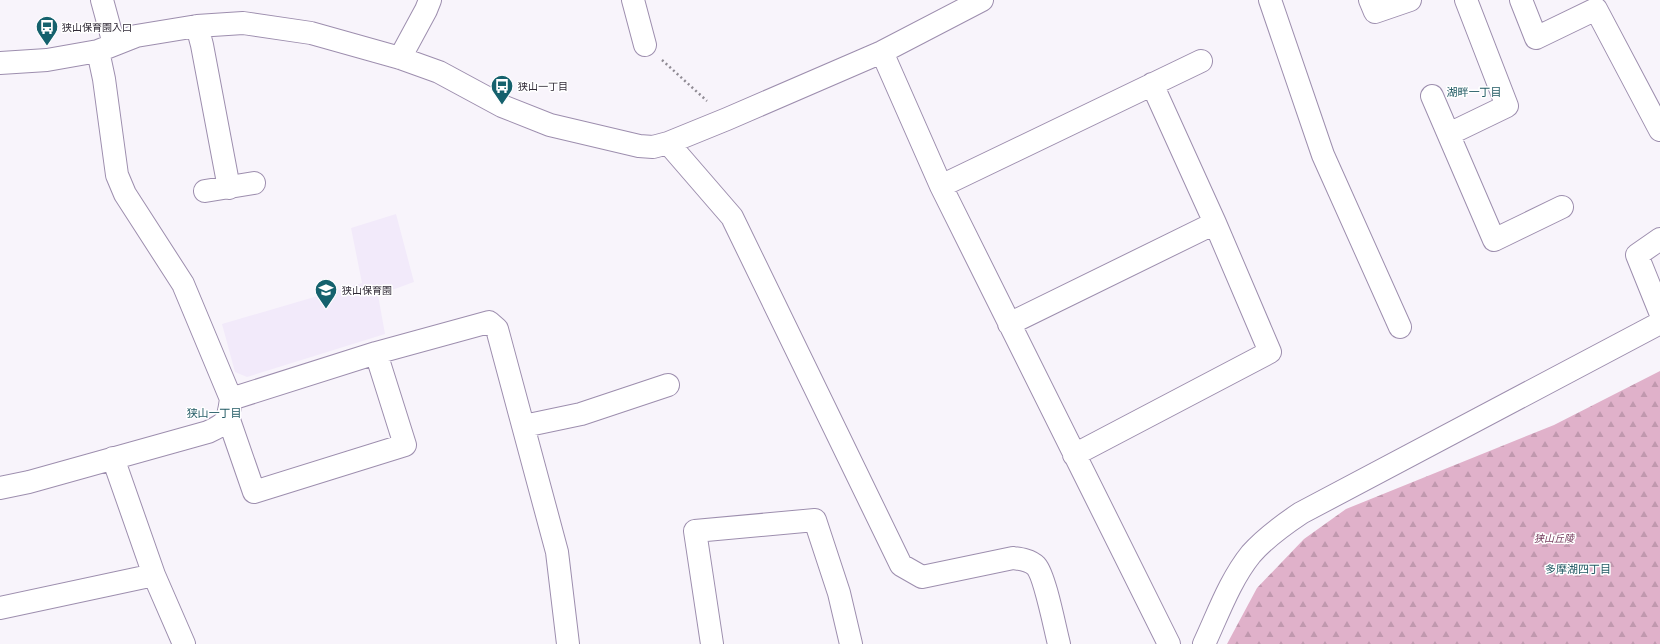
<svg xmlns="http://www.w3.org/2000/svg" width="1660" height="644" font-family="Merriweather,'Noto Sans JP',serif">
<style>
.built{fill:#f2eafa}
.forest{fill:url(#forest-firs)}
.lines{fill:none;stroke-linecap:round;stroke-linejoin:round}
.minor-casing{stroke:#9d8eae;stroke-width:24}
.path{stroke:#8f8a93;stroke-width:2.5;stroke-dasharray:2 3;stroke-linecap:butt}
.minor{stroke:#fff;stroke-width:22}
.labels{text-anchor:middle;stroke-width:3;stroke-linejoin:round;paint-order:stroke}
.poi-label{font-size:10px;fill:#302a36;stroke:#fff;text-anchor:start}
.park-label{font-size:10px;font-style:italic;fill:#743a5c;stroke:#fff}
.neighbourhood-label{font-size:11px;fill:#235b65;stroke:#fff}
</style>
<defs>
<pattern id="forest-firs" width="22" height="20" patternUnits="userSpaceOnUse"><rect width="22" height="20" fill="#e0b1ca"/><path d="M5 1l3.5 6h-7zM16 11l3.5 6h-7z" fill="#c098ae"/></pattern>
</defs>
<rect width="100%" height="100%" fill="#f8f4fb"/>
<path class="built" d="M 396,214 L 414,282 L 378,295 L 385,334 L 247,377 L 235,372 L 222,324 L 362,283 L 351,228 Z"/>
<path class="forest" d="M 1660,371 L 1660,644 L 1227,644 L 1257,588 L 1304,539 L 1346,509 L 1554,425 Z"/>
<g class="lines">
<g class="minor-casing">
<path id="minor" d="M 102,0 L 114,44
M 633,0 L 645,45
M 1270,0 L 1323,155 L 1400,327
M 1370,0 L 1375,12 L 1410,0
M 1521,0 L 1536,38 L 1596,9 L 1660,130
M 197,26 L 202,45 L 229,188
M 882,52 L 941,186 L 1169,644
M 400,58 L 426,10 L 430,0
M 0,63 L 47,60 L 98,51 L 136,36 L 197,26 L 243,23 L 311,33 L 400,58 L 439,72 L 502,106 L 550,125 L 639,146 L 653,147 L 668,143 L 727,119 L 882,52 L 982,0
M 1432,96 L 1494,240 L 1562,207
M 1449,134 L 1507,106 L 1466,0
M 668,143 L 732,217 L 901,565 L 922,577 L 1013,558 C 1021,559 1030,560 1036,566 C 1045,576 1055,629 1059,644
M 941,186 L 1201,61
M 205,191 L 254,183
M 1660,239 L 1637,255 L 1660,312
M 1009,324 L 1215,223
M 231,399 L 376,353 L 489,322 L 497,329 L 557,552 L 568,644
M 228,417 L 254,492 L 405,445 L 376,353
M 524,426 L 581,414 L 668,385
M 1074,455 L 1270,352 L 1215,223 L 1152,84
M 113,458 L 154,575 L 184,644
M 0,488 L 29,482 L 208,432 C 228,423 228,420 231,399 L 183,284 L 125,194 L 117,175 L 104,79 L 98,51
M 0,608 L 154,575
M 712,644 L 695,531 L 815,520 L 839,593 L 851,644
M 1204,644 C 1218,614 1230,580 1251,554 C 1265,538 1283,525 1301,513 L 1660,323"/>
</g>
<path class="path" d="M 662,60 L 707,101"/>
<use href="#minor" class="minor"/>
</g>
<defs>
<g id="bus-pin" transform="scale(1.15)"><path d="M0 17L-7.5 6A9.5 9.5 0 1 1 7.5 6Z" fill="#15616d" stroke="#fff"/><path d="M-5-6H5V4H4V6H2V4H-2V6H-4V4H-5ZM-3.5-4V0h7V-4ZM-3.5 1.2v1.5H-2V1.2ZM2 1.2v1.5H3.5V1.2Z" fill="#fff"/></g>
<g id="school-pin" transform="scale(1.15)"><path d="M0 17L-7.5 6A9.5 9.5 0 1 1 7.5 6Z" fill="#15616d" stroke="#fff"/><path d="M0-5L7-2L0 1L-7-2ZM-4 1L0 2.5L4 1V4Q0 6-4 4Z" fill="#fff"/></g>
</defs>
<g fill-rule="evenodd">
<use href="#bus-pin" x="47" y="27"/>
<use href="#bus-pin" x="502" y="86"/>
<use href="#school-pin" x="326" y="290"/>
</g>
<g class="labels">
<g class="poi-label">
<text x="62" y="31">狭山保育園入口</text>
<text x="518" y="90">狭山一丁目</text>
<text x="342" y="294">狭山保育園</text>
</g>
<g class="park-label">
<text x="1554" y="542">狭山丘陵</text>
</g>
<g class="neighbourhood-label">
<text x="1474" y="96">湖畔一丁目</text>
<text x="214" y="417">狭山一丁目</text>
<text x="1578" y="573">多摩湖四丁目</text>
</g>
</g>
</svg>
